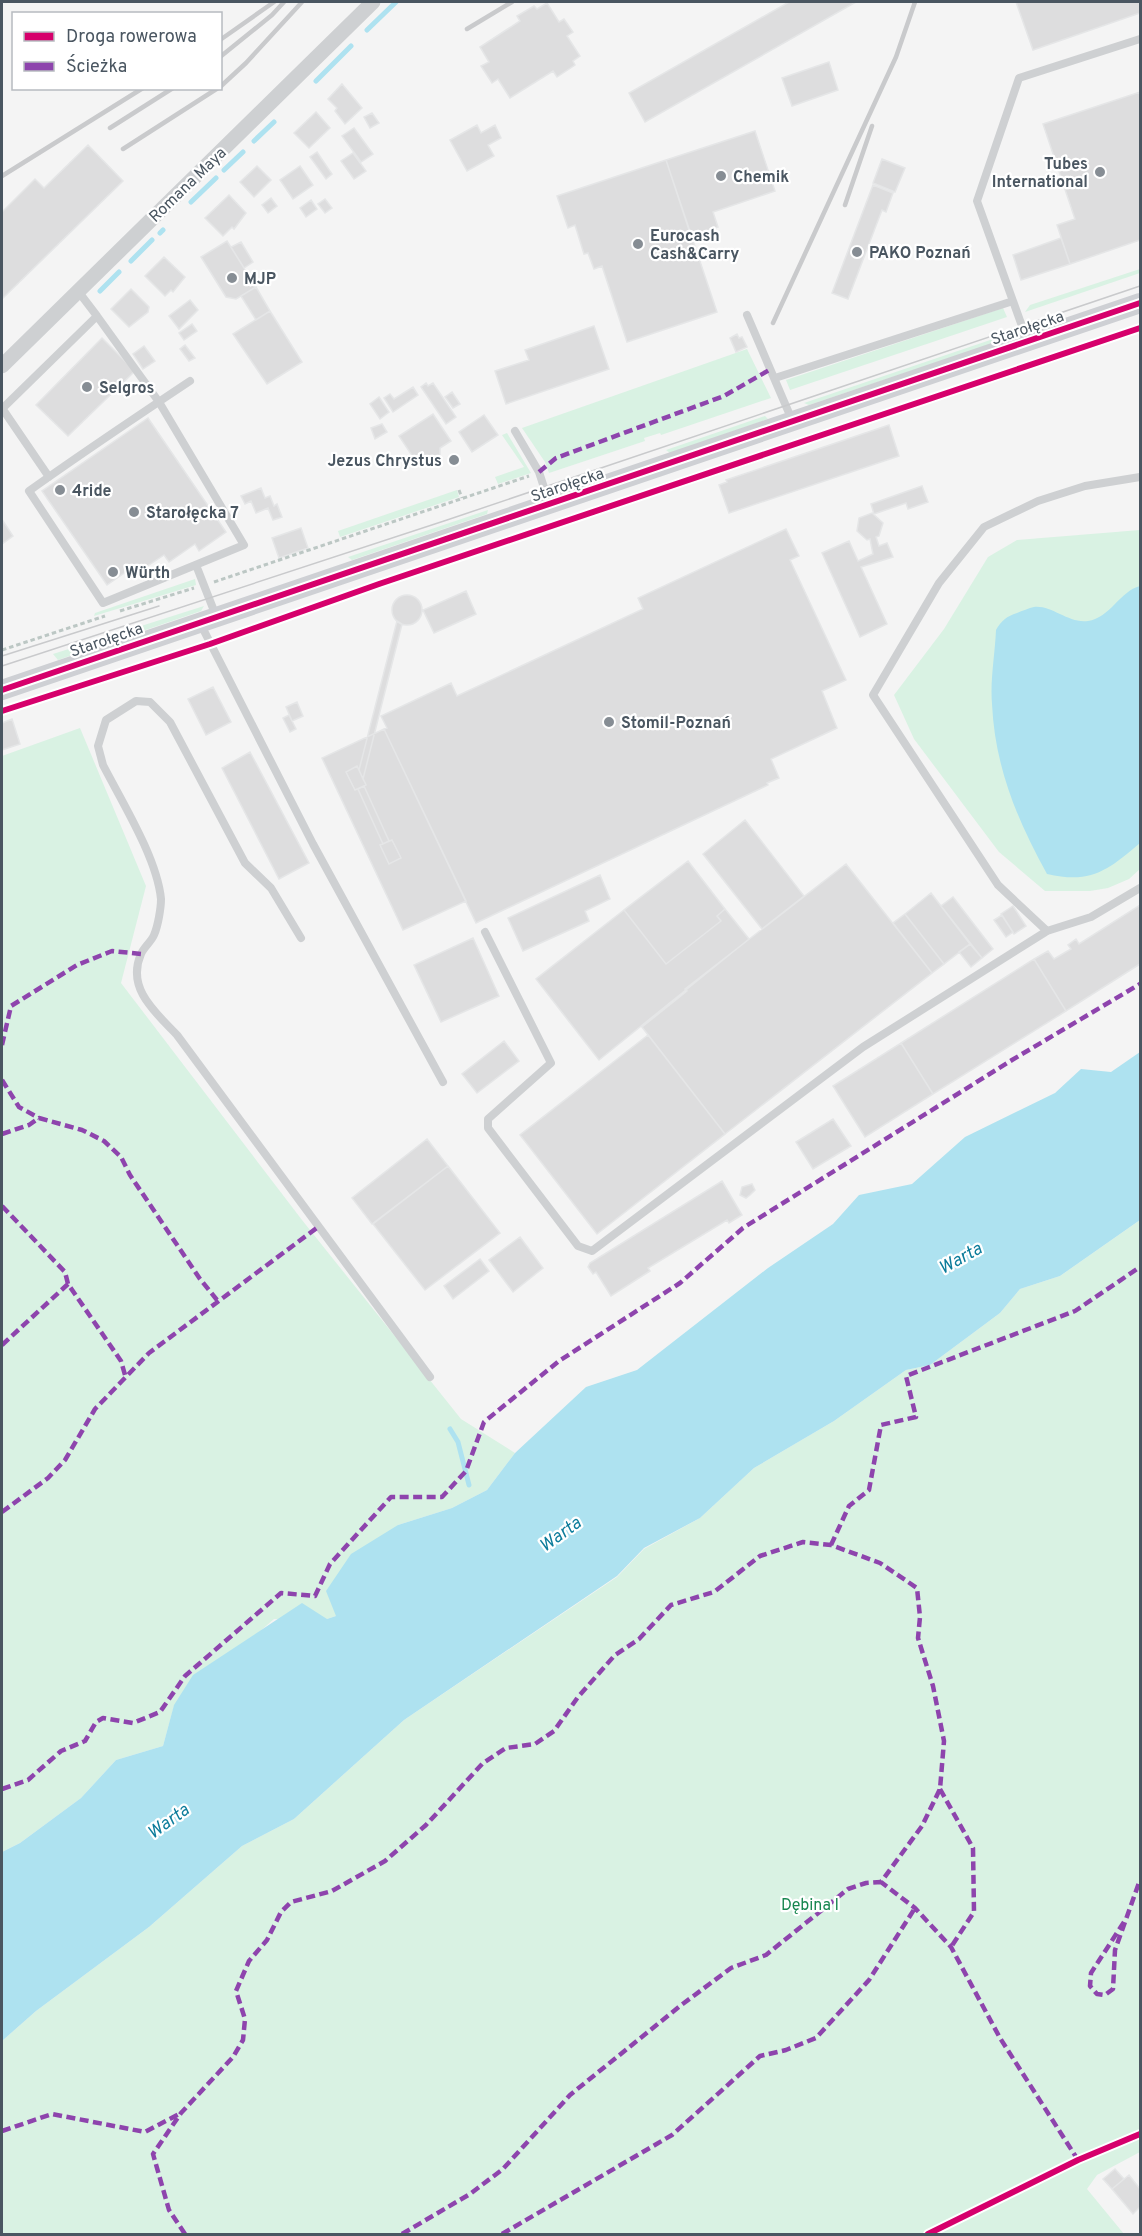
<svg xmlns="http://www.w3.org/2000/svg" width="1142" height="2236" font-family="Overpass,sans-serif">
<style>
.green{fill:#d9f2e3}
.water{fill:#aee2f0}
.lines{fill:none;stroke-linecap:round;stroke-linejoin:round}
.stream{stroke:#aee2f0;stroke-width:5}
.building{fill:#ddddde;stroke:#e5e6e7;stroke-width:1.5}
.path{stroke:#bcc7c4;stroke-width:3;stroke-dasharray:4.5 3;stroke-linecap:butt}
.lane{stroke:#ced0d2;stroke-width:8}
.street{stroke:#ced0d2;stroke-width:15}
.secondary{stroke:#ced0d4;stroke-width:20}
.tram{stroke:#c9cacc;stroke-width:1.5}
.rail{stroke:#c9cacc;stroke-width:4.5}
.quiet{stroke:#8e44ad;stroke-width:4.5;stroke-dasharray:9 4.5;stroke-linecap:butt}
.cycleway-casing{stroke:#fff;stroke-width:10}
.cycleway{stroke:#d6006c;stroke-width:6}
.poi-dot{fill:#868d94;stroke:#fff;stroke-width:2}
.labels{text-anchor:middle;stroke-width:4.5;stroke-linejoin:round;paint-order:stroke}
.poi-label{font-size:16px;font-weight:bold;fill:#4a5661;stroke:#fff;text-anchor:start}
.street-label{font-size:16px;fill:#4a5661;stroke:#fff}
.park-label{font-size:16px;fill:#17864f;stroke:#fff}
.water-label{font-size:18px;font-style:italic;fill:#0c7c9b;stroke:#fff}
</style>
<rect width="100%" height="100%" fill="#f4f4f4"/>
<path class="green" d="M 1140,269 L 1140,273 L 1025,312 L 1030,305 Z
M 1003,308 L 1007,317 L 790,390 L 786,380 Z
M 1008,334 L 1006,339 L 809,405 L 804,403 Z
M 747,349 L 771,398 L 661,435 L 660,433 L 644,438 L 645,441 L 549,473 L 545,462 L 522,428 Z
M 765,416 L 768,419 L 670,453 L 666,450 Z
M 507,433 L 531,473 L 498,484 L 495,477 L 524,467 L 502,435 Z
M 457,490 L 459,497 L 340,537 L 338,531 Z
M 488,510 L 487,514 L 352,560 L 348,557 Z
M 1140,530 L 1140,869 L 1129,879 L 1108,888 L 1090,891 L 1045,891 L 999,852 L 914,739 L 894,695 L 944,629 L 988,557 L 1017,540 Z
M 195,579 L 196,585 L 94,616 L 95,613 Z
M 204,606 L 201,611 L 58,660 L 53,654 Z
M 80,728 L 146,886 L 121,983 L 302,1220 L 461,1419 L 515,1453 L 487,1490 L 452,1508 L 398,1525 L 336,1616 L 327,1619 L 274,1619 L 174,1706 L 163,1746 L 116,1760 L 81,1798 L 20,1843 L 2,1852 L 2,756 Z
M 1140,1220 L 1140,2152 L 1097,2175 L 1087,2189 L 1124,2234 L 2,2234 L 2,2041 L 36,2011 L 149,1927 L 242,1846 L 294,1819 L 404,1720 L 617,1577 L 644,1549 L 700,1518 L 754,1468 L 834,1421 L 906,1370 L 930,1365 L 1000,1313 L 1020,1289 L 1060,1276 Z"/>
<path class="water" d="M 1140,586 L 1140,843 C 1107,871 1091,884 1047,874 C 1017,820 995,767 992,704 C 990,680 995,654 996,630 C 1001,621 1007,616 1017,613 C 1022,611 1029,608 1034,607 C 1052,605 1069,624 1088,621 C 1110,618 1120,591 1140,586 Z
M 1140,1052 L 1140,1220 L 1060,1276 L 1020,1289 L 1000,1313 L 930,1365 L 906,1370 L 834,1421 L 754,1468 L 700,1518 L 644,1548 L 617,1576 L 404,1720 L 294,1819 L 242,1846 L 149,1927 L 36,2011 L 2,2041 L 2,1852 L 20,1843 L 81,1798 L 116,1760 L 163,1746 L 174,1705 L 193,1675 L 302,1603 L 327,1619 L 336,1616 L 326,1591 L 351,1554 L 398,1525 L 452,1508 L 487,1490 L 515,1453 L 586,1387 L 637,1370 L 768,1268 L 833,1224 L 859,1195 L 912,1184 L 965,1137 L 1055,1093 L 1081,1069 L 1111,1072 Z"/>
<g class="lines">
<path class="stream" d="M 367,30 L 396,2
M 316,81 L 351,46
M 254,141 L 274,122
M 224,170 L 243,152
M 191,202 L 216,178
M 160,233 L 163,230
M 131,261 L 152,240
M 100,291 L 119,272
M 450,1429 L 458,1442 L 469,1485"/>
</g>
<path class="building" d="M 789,2 L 856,2 L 645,122 L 629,93 Z
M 1016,2 L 1140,2 L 1140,13 L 1033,50 Z
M 547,3 L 559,22 L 564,19 L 573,32 L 567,36 L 580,56 L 573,61 L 575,65 L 557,77 L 553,71 L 510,98 L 498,79 L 492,83 L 481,66 L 489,62 L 480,47 L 520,21 L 517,16 L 534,6 L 537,9 Z
M 829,62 L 838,90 L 792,106 L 782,78 Z
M 342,84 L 362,108 L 345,124 L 335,111 L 337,108 L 328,99 Z
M 1140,92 L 1140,240 L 1070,264 L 1057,225 L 1075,219 L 1043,124 Z
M 316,112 L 330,128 L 309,148 L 294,133 Z
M 372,113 L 379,123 L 370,128 L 364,117 Z
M 477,125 L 481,133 L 495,125 L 501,138 L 488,145 L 494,156 L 467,171 L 450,140 Z
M 354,128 L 373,154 L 361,162 L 342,136 Z
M 755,131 L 775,191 L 713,212 L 718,227 L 691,236 L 666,160 Z
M 88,145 L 123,181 L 2,299 L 2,212 L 35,179 L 44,188 Z
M 317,152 L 332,174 L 326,179 L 310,157 Z
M 353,153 L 366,171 L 354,179 L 341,161 Z
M 882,159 L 905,168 L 895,192 L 873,183 Z
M 666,160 L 717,312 L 627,342 L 602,266 L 594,269 L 588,253 L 584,254 L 575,225 L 568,228 L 557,196 Z
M 257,166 L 271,180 L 254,197 L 240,182 Z
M 300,166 L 313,185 L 293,199 L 280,180 Z
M 873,185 L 893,193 L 886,212 L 882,210 L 848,299 L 832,293 Z
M 229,195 L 246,213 L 234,229 L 232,227 L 223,236 L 205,218 Z
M 271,198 L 277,206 L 268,213 L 262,205 Z
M 325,199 L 332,208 L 325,213 L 318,204 Z
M 311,200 L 317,209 L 306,217 L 300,208 Z
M 1061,238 L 1070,264 L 1021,280 L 1013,255 Z
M 227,241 L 256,287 L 236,299 L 226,297 L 201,257 Z
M 241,242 L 253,262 L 244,268 L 231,247 Z
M 164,257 L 185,277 L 173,292 L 171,290 L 165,296 L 145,276 Z
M 256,287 L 270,311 L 256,320 L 241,296 Z
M 131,289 L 149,307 L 148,312 L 129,327 L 111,309 Z
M 190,300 L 198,310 L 179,329 L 169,316 Z
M 270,311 L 302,362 L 267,384 L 233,334 Z
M 192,324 L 197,331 L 184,340 L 179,333 Z
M 594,326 L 609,369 L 506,404 L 495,371 L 529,360 L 525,350 Z
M 737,334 L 739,338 L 742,337 L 747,347 L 736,352 L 730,338 Z
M 102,338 L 135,371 L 68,436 L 36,405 Z
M 185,345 L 195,358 L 189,361 L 180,349 Z
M 144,346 L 155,361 L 143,369 L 133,354 Z
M 426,383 L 428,386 L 433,383 L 456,417 L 446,424 L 421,387 Z
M 413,387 L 418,395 L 393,412 L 384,398 L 390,394 L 394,399 Z
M 452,392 L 460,404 L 453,408 L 445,397 Z
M 379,397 L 389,412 L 380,419 L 370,404 Z
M 433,414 L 451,441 L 440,448 L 440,455 L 435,459 L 429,456 L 417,463 L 399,436 Z
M 484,415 L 498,435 L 472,452 L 459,432 Z
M 148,418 L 226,532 L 199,551 L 195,544 L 169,562 L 164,555 L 137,573 L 133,567 L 107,585 L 42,491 Z
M 382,424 L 387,432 L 375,439 L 371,428 Z
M 889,425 L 899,456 L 729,513 L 719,485 L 727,482 L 726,480 Z
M 922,486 L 928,502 L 908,509 L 906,503 L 874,514 L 871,504 Z
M 261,488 L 265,498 L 270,496 L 274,506 L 277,504 L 282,517 L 273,520 L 268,508 L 256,513 L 251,501 L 245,504 L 241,496 Z
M 872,513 L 883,523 L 879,536 L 876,537 L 879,546 L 887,543 L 893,557 L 861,567 L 887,624 L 860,637 L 822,553 L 849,541 L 858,561 L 873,554 L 870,539 L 867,540 L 857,531 L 859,518 Z
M 3,521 L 13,536 L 2,544 L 2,523 Z
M 301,528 L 308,548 L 279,558 L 272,538 Z
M 786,529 L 799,556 L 790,560 L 846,680 L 822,691 L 837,728 L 771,759 L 779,778 L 767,783 L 768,785 L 476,923 L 384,729 L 387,728 L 381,716 L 451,683 L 457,696 L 643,609 L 638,598 Z
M 466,591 L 476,614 L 434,633 L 423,610 Z
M392 610a15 15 0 1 1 30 0a15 15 0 1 1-30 0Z
M 397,621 L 402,624 L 363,779 L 359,770 Z
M 213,687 L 231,722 L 206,735 L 188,699 Z
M 297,702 L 303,716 L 292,721 L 286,707 Z
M 289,715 L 296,729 L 290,732 L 283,718 Z
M 12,719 L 20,744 L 2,750 L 2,723 Z
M 384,729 L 466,901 L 403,930 L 322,758 Z
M 250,752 L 309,863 L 279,879 L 222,768 Z
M 357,766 L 366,785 L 355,790 L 346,772 Z
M 364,786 L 389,841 L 383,844 L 358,789 Z
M 745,820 L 804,896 L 762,929 L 703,854 Z
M 392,840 L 401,858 L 389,864 L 380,845 Z
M 688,861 L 725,909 L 717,916 L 721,921 L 666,964 L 624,910 Z
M 846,864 L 932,973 L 725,1134 L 642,1027 L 687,991 L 685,989 Z
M 600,875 L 610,899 L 585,911 L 589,921 L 523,951 L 508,918 Z
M 931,893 L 970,944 L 944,964 L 905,914 Z
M 953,897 L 993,949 L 982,958 L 941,906 Z
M 1140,905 L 1140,964 L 1066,1011 L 1034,959 L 1048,951 L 1054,959 L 1071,949 L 1068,945 L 1076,939 L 1079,944 Z
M 1013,906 L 1026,926 L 1014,934 L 1001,914 Z
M 725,909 L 749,939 L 599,1060 L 536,979 L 624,910 L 666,964 L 721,921 L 717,916 Z
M 905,914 L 944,964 L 932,973 L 893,923 Z
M 1002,915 L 1013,932 L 1006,937 L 994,920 Z
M 473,938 L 499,996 L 441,1022 L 414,965 Z
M 970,944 L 982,958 L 971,967 L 959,952 Z
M 1034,959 L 1066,1011 L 933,1094 L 901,1043 Z
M 648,1035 L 725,1134 L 597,1234 L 520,1135 Z
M 504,1041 L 519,1061 L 477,1093 L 462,1074 Z
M 901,1043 L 933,1094 L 865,1137 L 833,1086 Z
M 833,1119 L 851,1146 L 813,1169 L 796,1142 Z
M 427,1139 L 448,1166 L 372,1224 L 352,1198 Z
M 448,1166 L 500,1233 L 425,1290 L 373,1224 Z
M 722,1181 L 742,1215 L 729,1223 L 727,1220 L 648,1268 L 650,1271 L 611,1296 L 596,1272 L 593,1274 L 588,1267 L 590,1263 Z
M 752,1184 L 755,1190 L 750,1195 L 746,1198 L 740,1195 L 742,1187 Z
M 520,1237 L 543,1268 L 513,1292 L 489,1260 Z
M 480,1259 L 489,1271 L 453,1299 L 444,1286 Z
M 1115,2169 L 1124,2179 L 1112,2189 L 1103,2179 Z
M 1129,2175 L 1140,2189 L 1140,2207 L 1133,2214 L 1112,2189 Z"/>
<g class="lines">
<path class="path" d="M 459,490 L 462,498
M 214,582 L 529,476
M 120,611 L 194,588
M 2,650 L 105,616"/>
<path class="lane" d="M 747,315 L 792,420
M 97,316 L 159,402 L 244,545 L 103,603 L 29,491 C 82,453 136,417 190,381
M 1027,340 L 977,201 L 1019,78 L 1140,39
M 775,378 L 1013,301
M 2,408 L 49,477
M 2,409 L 97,316 L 78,291
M 515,431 L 539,472 L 549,503
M 196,565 L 216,616
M 200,623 L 313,844 L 443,1082
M 1047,931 L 998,885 L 873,695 L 939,583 L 984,527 L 1038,501 L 1085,486 L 1140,477
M 485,932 L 551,1063 L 488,1119 L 488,1128 L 578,1246 L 592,1251 L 863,1047 L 1047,931 L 1091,917 L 1140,888
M 301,938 L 271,888 L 245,863 L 170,722 L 150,702 L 136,701 L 106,720 L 98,746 L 103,765 C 122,802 157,858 161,899 C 161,908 158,926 154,935 C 151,942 144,947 141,954 C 126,988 155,1012 177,1035 L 430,1377"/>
<path class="street" d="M 2,366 L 373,2"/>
<path class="secondary" d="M 2,690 L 1140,303"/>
<path class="tram" d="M 2,656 L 159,606
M 2,666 L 447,520 L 1140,286"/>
<path class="rail" d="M 467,29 L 512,2
M 220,40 L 274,2
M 220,57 L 272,15 L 284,2
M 220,87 L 246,63 L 302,2
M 110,128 L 173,88
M 123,149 L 218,88
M 2,176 L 143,88
M 845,205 L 872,126
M 773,323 L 896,57 L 915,2"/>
<path class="quiet" d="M 539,472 L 556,458 L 724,396 L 771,369
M 2,1045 L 11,1006 L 77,965 L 112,951 L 141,954
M 2,1080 L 19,1107 L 39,1118
M 2,1134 L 29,1125 L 39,1118 L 82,1130 L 104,1141 L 121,1157 L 130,1175 L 200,1279 L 217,1300
M 2,1206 L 65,1272 L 68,1284 L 121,1361 L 125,1375
M 2,1345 L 68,1284
M 2,1512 L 48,1478 L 65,1460 L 95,1409 L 149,1353 L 318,1227
M 831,1545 L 849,1506 L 869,1490 L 881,1425 L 916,1417 L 906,1376 L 1075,1311 L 1140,1267
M 2,1789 L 28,1780 L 61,1751 L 85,1741 L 96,1722 L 103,1718 L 133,1723 L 160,1712 L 185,1676 L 281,1593 L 315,1596 L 330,1564 L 391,1497 L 442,1497 L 466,1471 L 484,1422 L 559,1361 L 680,1283 L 743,1228 L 1012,1060 L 1140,984
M 940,1789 L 973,1848 L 974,1912 L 951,1947
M 1124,1922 L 1091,1973 L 1090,1986 L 1097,1994 L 1105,1995 L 1113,1989 L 1115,1950 L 1140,1880
M 2,2131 L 52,2114 L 145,2132 L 179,2114
M 185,2234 L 169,2210 L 153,2154 L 181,2113 L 233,2057 L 243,2040 L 245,2019 L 236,1991 L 249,1961 L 267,1940 L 281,1912 L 291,1902 L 332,1891 L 385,1861 L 426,1825 L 483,1763 L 506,1748 L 535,1744 L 554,1731 L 578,1697 L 615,1655 L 639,1639 L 671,1605 L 714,1592 L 760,1556 L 803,1542 L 831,1545 L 880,1563 L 917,1588 L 920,1617 L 918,1638 L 933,1686 L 944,1741 L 940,1789 L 922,1826 L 881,1882 L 915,1908 L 951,1947 L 1000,2038 L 1078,2160
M 402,2234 L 470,2194 L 503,2169 L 570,2095 L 680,2006 L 731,1968 L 766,1955 L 848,1889 L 866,1883 L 881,1882
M 502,2234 L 672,2135 L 760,2056 L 786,2050 L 816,2038 L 869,1980 L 915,1908"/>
<g class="cycleway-casing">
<path id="cycleway" d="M 2,690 L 1140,303
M 2,711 L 210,644 L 379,584 L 1140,328
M 928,2234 L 1078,2160 L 1140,2134"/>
</g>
<use href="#cycleway" class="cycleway"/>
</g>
<g class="poi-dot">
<circle cx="1100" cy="172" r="6"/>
<circle cx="721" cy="176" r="6"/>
<circle cx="638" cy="244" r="6"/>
<circle cx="857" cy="252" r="6"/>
<circle cx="232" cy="278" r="6"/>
<circle cx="87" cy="387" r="6"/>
<circle cx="454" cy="460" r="6"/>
<circle cx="60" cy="490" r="6"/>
<circle cx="134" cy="512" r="6"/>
<circle cx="113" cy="572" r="6"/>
<circle cx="609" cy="722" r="6"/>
</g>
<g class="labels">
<g class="poi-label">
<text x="1088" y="169" text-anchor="end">Tubes<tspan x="1088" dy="18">International</tspan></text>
<text x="733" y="182">Chemik</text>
<text x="650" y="241">Eurocash<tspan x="650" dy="18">Cash&amp;Carry</tspan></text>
<text x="869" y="258">PAKO Poznań</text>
<text x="244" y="284">MJP</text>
<text x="99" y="393">Selgros</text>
<text x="442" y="466" text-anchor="end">Jezus Chrystus</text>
<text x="72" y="496">4ride</text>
<text x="146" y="518">Starołęcka 7</text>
<text x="125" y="578">Würth</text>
<text x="621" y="728">Stomil-Poznań</text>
</g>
<g class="street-label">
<text transform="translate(187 184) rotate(-44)" y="6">Romana Maya</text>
<text transform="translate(1027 327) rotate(-19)" y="6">Starołęcka</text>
<text transform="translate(567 484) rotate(-19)" y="6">Starołęcka</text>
<text transform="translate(106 639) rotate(-19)" y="6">Starołęcka</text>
</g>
<g class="park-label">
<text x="810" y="1910">Dębina I</text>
</g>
<g class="water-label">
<text transform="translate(960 1258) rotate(-29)" y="6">Warta</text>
<text transform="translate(560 1534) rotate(-36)" y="6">Warta</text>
<text transform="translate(168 1821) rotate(-36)" y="6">Warta</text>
</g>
</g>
<rect width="1142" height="2236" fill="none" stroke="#4a5661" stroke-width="6"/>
<rect x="12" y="12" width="210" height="78" fill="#ffffff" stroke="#b7bbc0" stroke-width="1.5"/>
<rect x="24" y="32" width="30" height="9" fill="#d6006c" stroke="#b7bbc0" stroke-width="1.5"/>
<text x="66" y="42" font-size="18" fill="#4a5661">Droga rowerowa</text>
<rect x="24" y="62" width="30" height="9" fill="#8e44ad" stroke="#b7bbc0" stroke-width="1.5"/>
<text x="66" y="72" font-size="18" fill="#4a5661">Ścieżka</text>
</svg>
